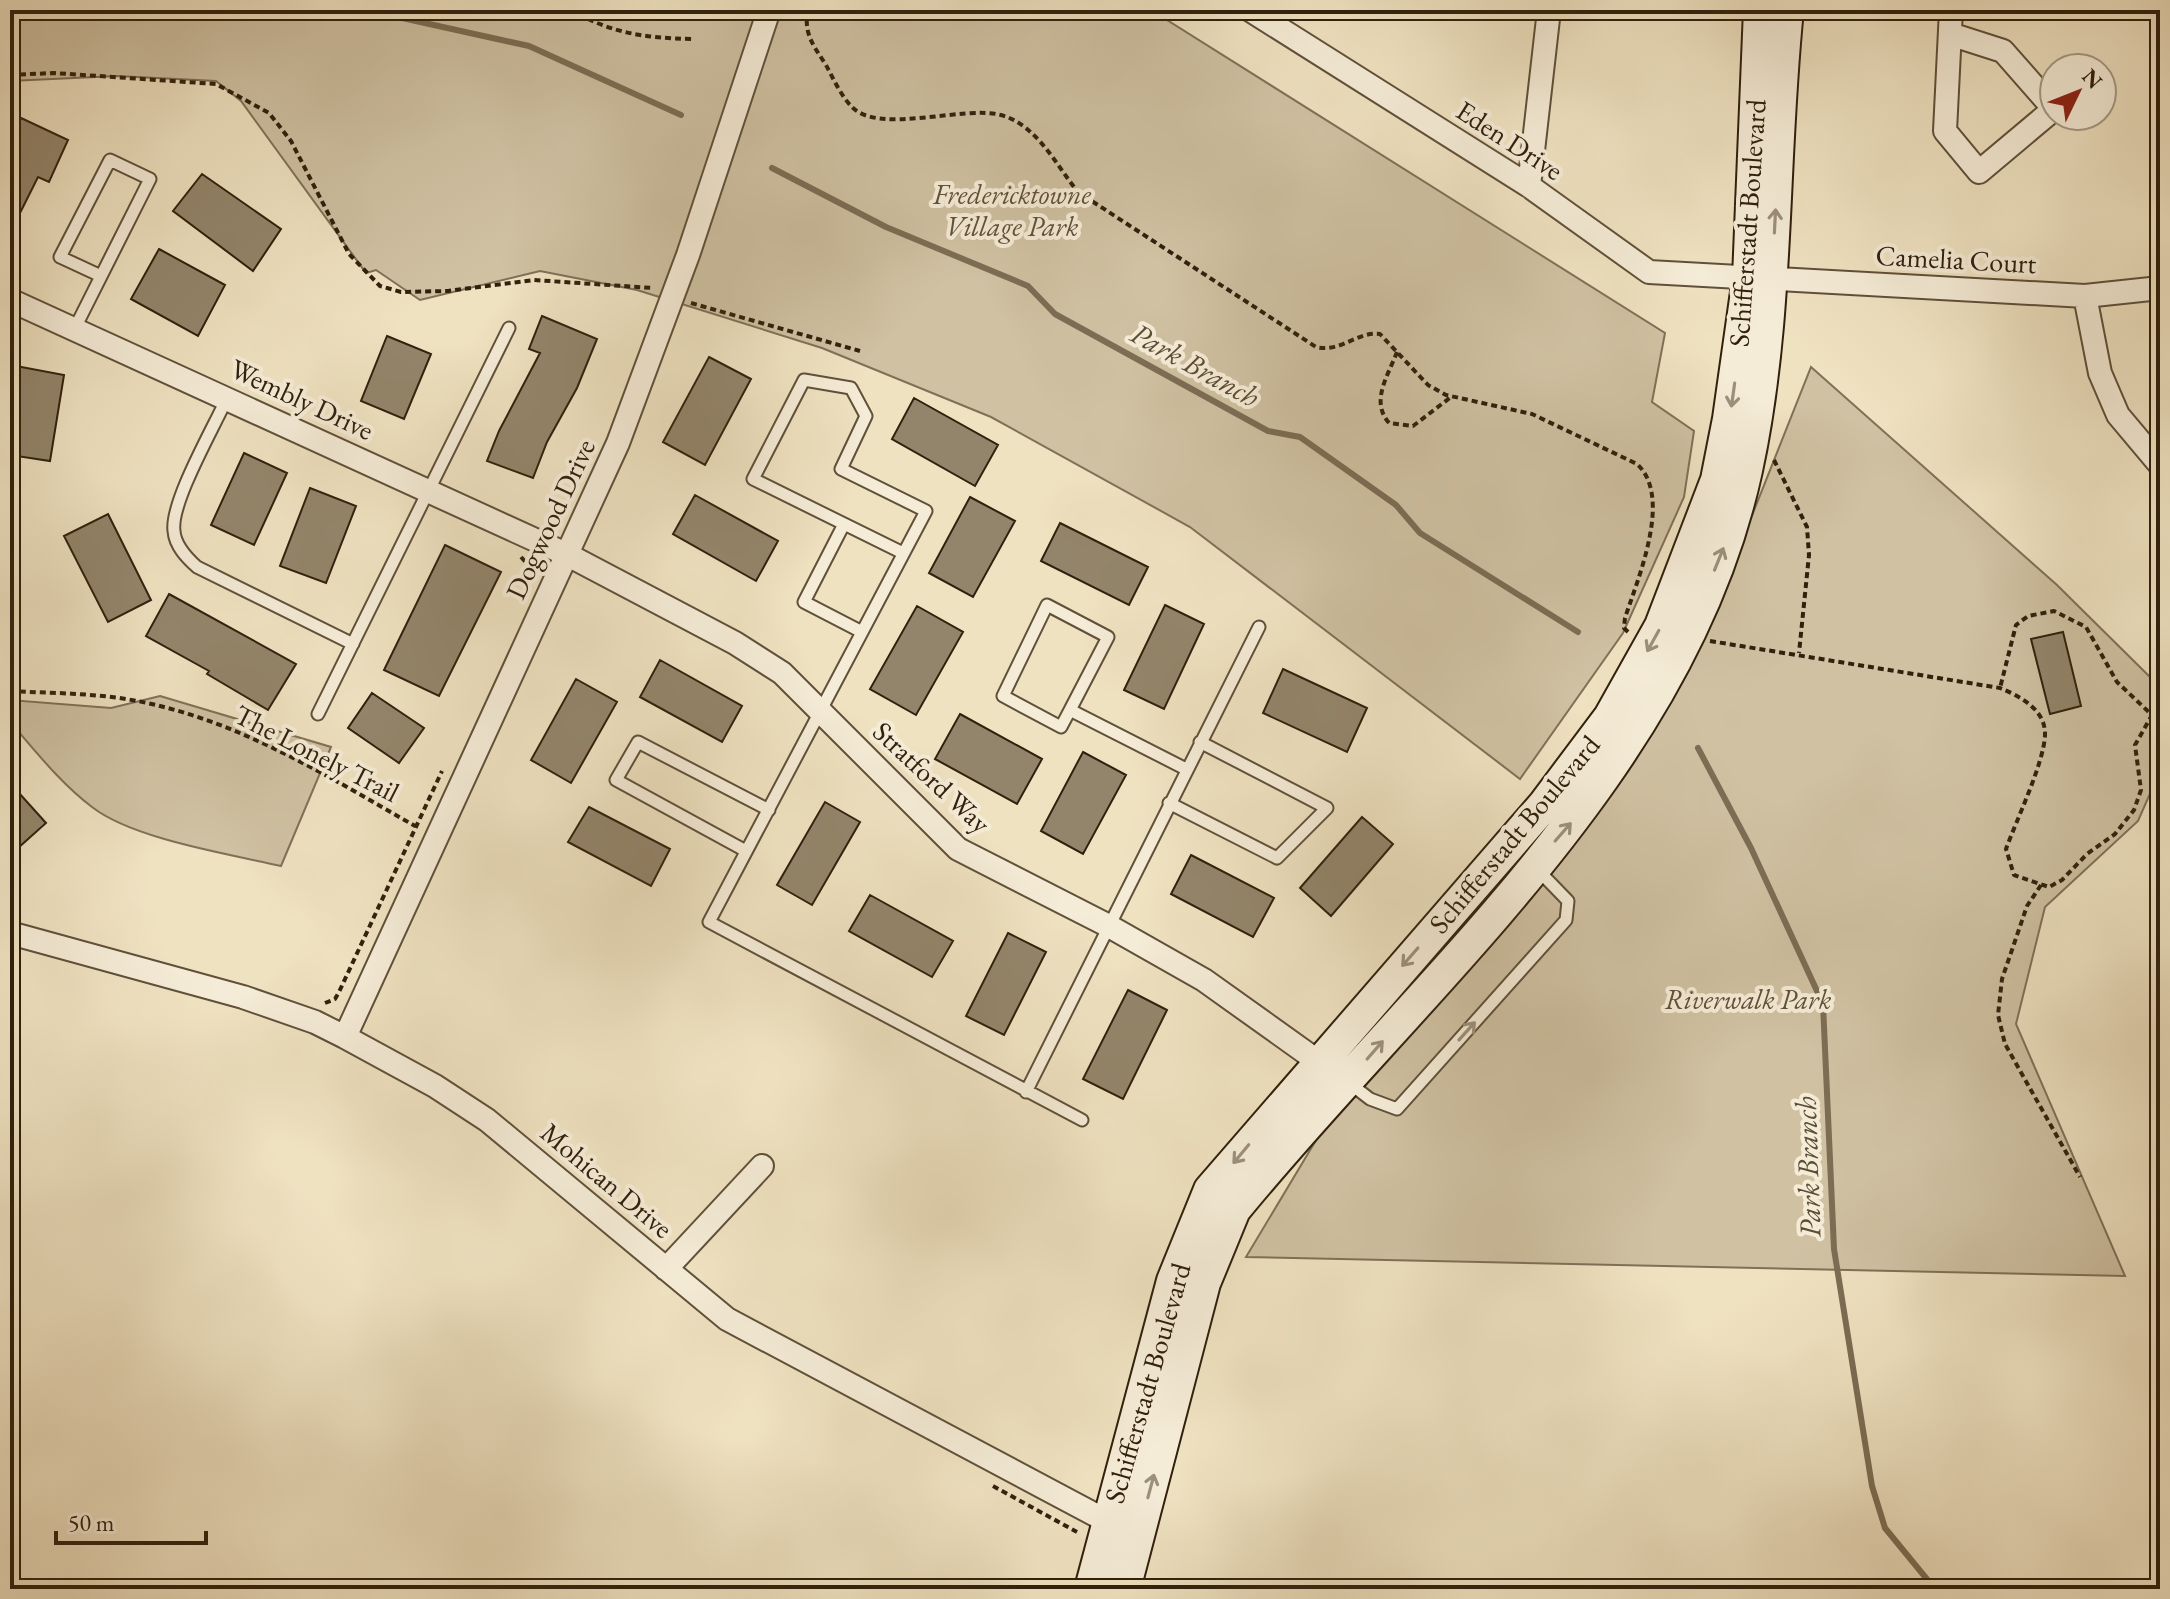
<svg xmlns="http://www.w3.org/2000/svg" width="2170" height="1599" font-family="'EB Garamond',serif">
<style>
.green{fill:#cfc1a2;stroke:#807058;stroke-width:2}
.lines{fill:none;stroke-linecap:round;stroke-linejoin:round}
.stream{stroke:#7c6d54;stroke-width:6}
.building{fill:#93856b;stroke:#30200d;stroke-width:2}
.service-casing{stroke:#60503a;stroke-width:15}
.minor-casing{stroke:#60503a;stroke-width:26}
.secondary-casing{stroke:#30200d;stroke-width:36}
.path{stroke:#30200d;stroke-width:4;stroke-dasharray:6 4;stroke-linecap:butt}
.service{stroke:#f5ecd7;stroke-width:11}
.minor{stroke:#f5ecd7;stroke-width:22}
.secondary{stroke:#f5ecd7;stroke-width:32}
.oneway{stroke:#9c907c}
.labels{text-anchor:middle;stroke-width:8;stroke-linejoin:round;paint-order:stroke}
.street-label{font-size:28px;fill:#30200d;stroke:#f5ecd7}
.park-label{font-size:28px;font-style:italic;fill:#60503a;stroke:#f5ecd7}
.water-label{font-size:30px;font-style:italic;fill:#5c4d37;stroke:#f5ecd7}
</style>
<rect width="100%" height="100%" fill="#efe2c1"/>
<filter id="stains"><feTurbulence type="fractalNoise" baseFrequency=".0025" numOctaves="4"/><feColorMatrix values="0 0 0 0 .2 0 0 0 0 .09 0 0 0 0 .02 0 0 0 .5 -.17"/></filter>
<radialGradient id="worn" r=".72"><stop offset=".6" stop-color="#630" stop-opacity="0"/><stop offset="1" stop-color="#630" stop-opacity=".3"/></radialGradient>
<path class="green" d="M 10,10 L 1151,10 L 1665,333 L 1652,402 L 1694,431 L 1684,497 L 1623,633 L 1520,779 L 1190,527 L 991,417 L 822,348 L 637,290 L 540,271 L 420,300 L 376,270 L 366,273 L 241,101 L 216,81 L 117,76 L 10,81 Z
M 1811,367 L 2057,585 L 2156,683 L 2160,771 L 2138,821 L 2045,907 L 2016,1024 L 2125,1276 L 1246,1257 L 1391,1015 L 1571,789 L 1652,728 L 1697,654 Z
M 160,696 L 331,747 L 281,866 C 229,854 133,839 92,807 C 64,786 41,758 18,731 L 10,731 L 10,700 L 111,708 Z"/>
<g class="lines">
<path class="stream" d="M 366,10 L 529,46 L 681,115
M 772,168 L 886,227 L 1028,286 L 1055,314 L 1268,431 L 1300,437 L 1396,505 L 1420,533 L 1578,632
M 1698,748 L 1751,848 L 1823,1004 L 1834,1249 L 1872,1486 L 1885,1528 L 1935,1589"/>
</g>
<path class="building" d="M 21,118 L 68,140 L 49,182 L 38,177 L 10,233 L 10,142 Z
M 202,174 L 281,229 L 253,271 L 173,211 Z
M 159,249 L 225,285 L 198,336 L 131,299 Z
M 542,316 L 597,339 L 577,388 L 547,442 L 533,478 L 487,461 L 499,431 L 540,353 L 529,349 Z
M 387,336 L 431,354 L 404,419 L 361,401 Z
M 709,357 L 751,379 L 705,465 L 663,442 Z
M 16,366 L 64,375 L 50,461 L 10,455 L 10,405 Z
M 914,398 L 998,445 L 975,486 L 892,439 Z
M 244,453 L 287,473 L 254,545 L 211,525 Z
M 310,488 L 356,506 L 326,583 L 280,566 Z
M 695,495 L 778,541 L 756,581 L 673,534 Z
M 970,497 L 1015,521 L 973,597 L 929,573 Z
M 108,514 L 151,600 L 108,622 L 64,536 Z
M 1060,523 L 1148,567 L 1129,605 L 1041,561 Z
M 445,545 L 501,572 L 439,696 L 384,670 Z
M 169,594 L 296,664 L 268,710 L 207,674 L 209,671 L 146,636 Z
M 1165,605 L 1204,624 L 1164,709 L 1124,690 Z
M 917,606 L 963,632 L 916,715 L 870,689 Z
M 2063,632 L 2081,706 L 2050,714 L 2031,639 Z
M 660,660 L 742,706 L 722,742 L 640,697 Z
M 1283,669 L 1367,708 L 1347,752 L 1263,713 Z
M 576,679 L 617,702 L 571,783 L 531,760 Z
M 372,693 L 424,728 L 399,763 L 348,728 Z
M 960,714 L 1042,759 L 1017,804 L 935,759 Z
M 1083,752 L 1126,775 L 1083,854 L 1041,831 Z
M 19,793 L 46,823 L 18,848 L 10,839 L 10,801 Z
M 825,802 L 860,822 L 812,905 L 777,885 Z
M 589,807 L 670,849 L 651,886 L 568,842 Z
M 1362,817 L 1393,844 L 1331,916 L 1300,888 Z
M 1191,855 L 1274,898 L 1253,937 L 1171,894 Z
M 870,895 L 953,941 L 932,977 L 849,931 Z
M 1008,933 L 1046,952 L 1004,1035 L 966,1016 Z
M 1128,990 L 1167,1010 L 1123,1099 L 1083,1079 Z"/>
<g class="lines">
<g class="service-casing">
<path id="service" d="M 75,328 L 150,179 L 110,160 L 60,257 L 101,276
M 227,398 C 214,427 170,503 174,531 C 175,546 187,558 197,567 L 353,644
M 844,524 L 804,602 L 862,632
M 903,553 L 753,479 L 804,380 L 851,388 L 866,416 L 841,469 L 926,511 L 709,922 L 1082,1120
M 1070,710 L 1108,637 L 1047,605 L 1003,696 L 1061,727 L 1070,710 L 1186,769
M 318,714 L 509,328
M 1169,803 L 1277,858 L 1327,808 L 1200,742
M 746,851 L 616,780 L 638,742 L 769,810
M 1348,1082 L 1370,1099 L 1397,1109 L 1566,920 L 1568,901 L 1537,869
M 1026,1092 L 1259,627"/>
</g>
<g class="minor-casing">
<path id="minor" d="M 1250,10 L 1529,186 L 1649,272 L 2085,296 L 2160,288
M 1950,34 L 2003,51 L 2054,109 L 1979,172 L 1945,131 L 1951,10
M 1529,186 L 1549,10
M 2085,296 L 2100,373 L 2118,415 L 2160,465
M 10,300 L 568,555 L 735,643 L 782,673 L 958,849 L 1107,925 L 1204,980 L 1330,1070
M 10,933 L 243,997 L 315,1022 L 345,1037 L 435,1086 L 487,1120 L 727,1319 L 1118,1527
M 345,1037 L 618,443 L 688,255 L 769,10
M 666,1269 L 762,1166"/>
</g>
<g class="secondary-casing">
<path id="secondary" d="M 1091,1589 L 1173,1281 L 1210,1190 L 1544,805 L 1610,717 L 1661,626 L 1717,480 L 1729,419 L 1749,278 L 1760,10
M 1124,1589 L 1204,1283 L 1234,1210 C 1420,982 1680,771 1746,470 C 1779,318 1771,163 1787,10"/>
</g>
<path class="path" d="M 570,10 C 612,33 643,38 692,39
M 808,10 C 803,34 814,46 826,65 C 833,78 841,96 852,107 C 879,135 963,105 1001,115 C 1037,125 1056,165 1078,192 L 1316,347 C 1341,353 1357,331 1380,334 L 1428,385 L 1446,395 L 1532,414 L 1637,464 C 1673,497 1638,578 1625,618 L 1624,628 L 1628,632
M 10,75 L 54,73 L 216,84 L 269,113 L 291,141 L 349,254 L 380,286 L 401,292 L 448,291 L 534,280 L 653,288
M 691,303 L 860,351
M 1397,352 C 1388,376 1370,401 1389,423 L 1413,426 L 1451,397
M 1774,460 L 1807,527 L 1809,555 L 1799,653
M 521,557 L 530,567 L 526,589
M 1710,641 L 2000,688 C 2020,696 2046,710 2045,735 C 2044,763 2016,821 2006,849 L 2014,875 L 2049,887 L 2062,880 L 2087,854 L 2115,834 L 2134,810 L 2141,790 L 2135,745 L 2152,715 L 2117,682 L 2086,627 L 2054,611 L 2028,616 L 2016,625 L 2000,688
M 10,691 C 48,693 88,693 126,699 C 231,716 324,774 415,826
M 2041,885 L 2027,906 L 2002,979 L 1998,1015 L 2005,1044 L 2080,1177
M 325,1003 L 335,999 L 339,992 L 442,771
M 993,1486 L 1077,1532"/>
<use href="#service" class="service"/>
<use href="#minor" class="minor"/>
<use href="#secondary" class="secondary"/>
</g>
<defs><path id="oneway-shaft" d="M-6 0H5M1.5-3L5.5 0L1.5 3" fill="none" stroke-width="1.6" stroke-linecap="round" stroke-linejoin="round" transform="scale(2)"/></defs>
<g class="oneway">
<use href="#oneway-shaft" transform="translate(1775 221) rotate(-87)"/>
<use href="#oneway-shaft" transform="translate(1733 395) rotate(98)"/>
<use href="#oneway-shaft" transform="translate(1719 559) rotate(-68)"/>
<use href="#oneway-shaft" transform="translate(1653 641) rotate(119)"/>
<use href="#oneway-shaft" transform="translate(1563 832) rotate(-49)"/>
<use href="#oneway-shaft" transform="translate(1410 957) rotate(131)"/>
<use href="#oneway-shaft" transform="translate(1467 1031) rotate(-48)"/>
<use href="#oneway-shaft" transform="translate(1375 1050) rotate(-49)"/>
<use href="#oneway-shaft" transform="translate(1241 1154) rotate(130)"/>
<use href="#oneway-shaft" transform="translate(1151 1486) rotate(-75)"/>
</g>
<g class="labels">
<g class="street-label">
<text transform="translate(1510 140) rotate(33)" y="10">Eden Drive</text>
<text transform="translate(1747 223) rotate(-86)" y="10">Schifferstadt Boulevard</text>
<text transform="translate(1956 259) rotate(3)" y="10">Camelia Court</text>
<text transform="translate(302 399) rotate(25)" y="10">Wembly Drive</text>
<text transform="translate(550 519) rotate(-65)" y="10">Dogwood Drive</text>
<text transform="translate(317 753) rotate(27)" y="10">The Lonely Trail</text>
<text transform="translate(932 777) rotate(43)" y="10">Stratford Way</text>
<text transform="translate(1514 834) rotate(-50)" y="10">Schifferstadt Boulevard</text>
<text transform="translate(607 1180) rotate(40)" y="10">Mohican Drive</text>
<text transform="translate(1147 1383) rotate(-74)" y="10">Schifferstadt Boulevard</text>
</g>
<g class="park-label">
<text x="1012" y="204">Fredericktowne<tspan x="1012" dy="32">Village Park</tspan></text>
<text x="1748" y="1009">Riverwalk Park</text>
</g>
<g class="water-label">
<text transform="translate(1195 365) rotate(29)" y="10">Park Branch</text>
<text transform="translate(1808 1167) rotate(-92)" y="10">Park Branch</text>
</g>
</g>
<rect width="2170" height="1599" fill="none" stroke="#efe2c1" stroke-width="40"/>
<rect x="12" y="12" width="2146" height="1575" fill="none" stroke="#30200d" stroke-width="4"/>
<rect x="20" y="20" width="2130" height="1559" fill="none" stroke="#30200d" stroke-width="2"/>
<g transform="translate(2078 92) rotate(47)"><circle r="38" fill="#f5ecd7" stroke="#a69a86" stroke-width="2"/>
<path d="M0-6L14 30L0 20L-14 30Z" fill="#8f2418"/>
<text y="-12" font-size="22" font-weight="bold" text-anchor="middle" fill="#30200d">N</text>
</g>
<path d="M56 1531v12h150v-12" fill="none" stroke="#30200d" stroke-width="4"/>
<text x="68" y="1531" font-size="24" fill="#30200d" stroke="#f5ecd7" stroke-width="6" paint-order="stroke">50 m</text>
<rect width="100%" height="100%" filter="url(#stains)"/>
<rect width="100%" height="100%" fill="url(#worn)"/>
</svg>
